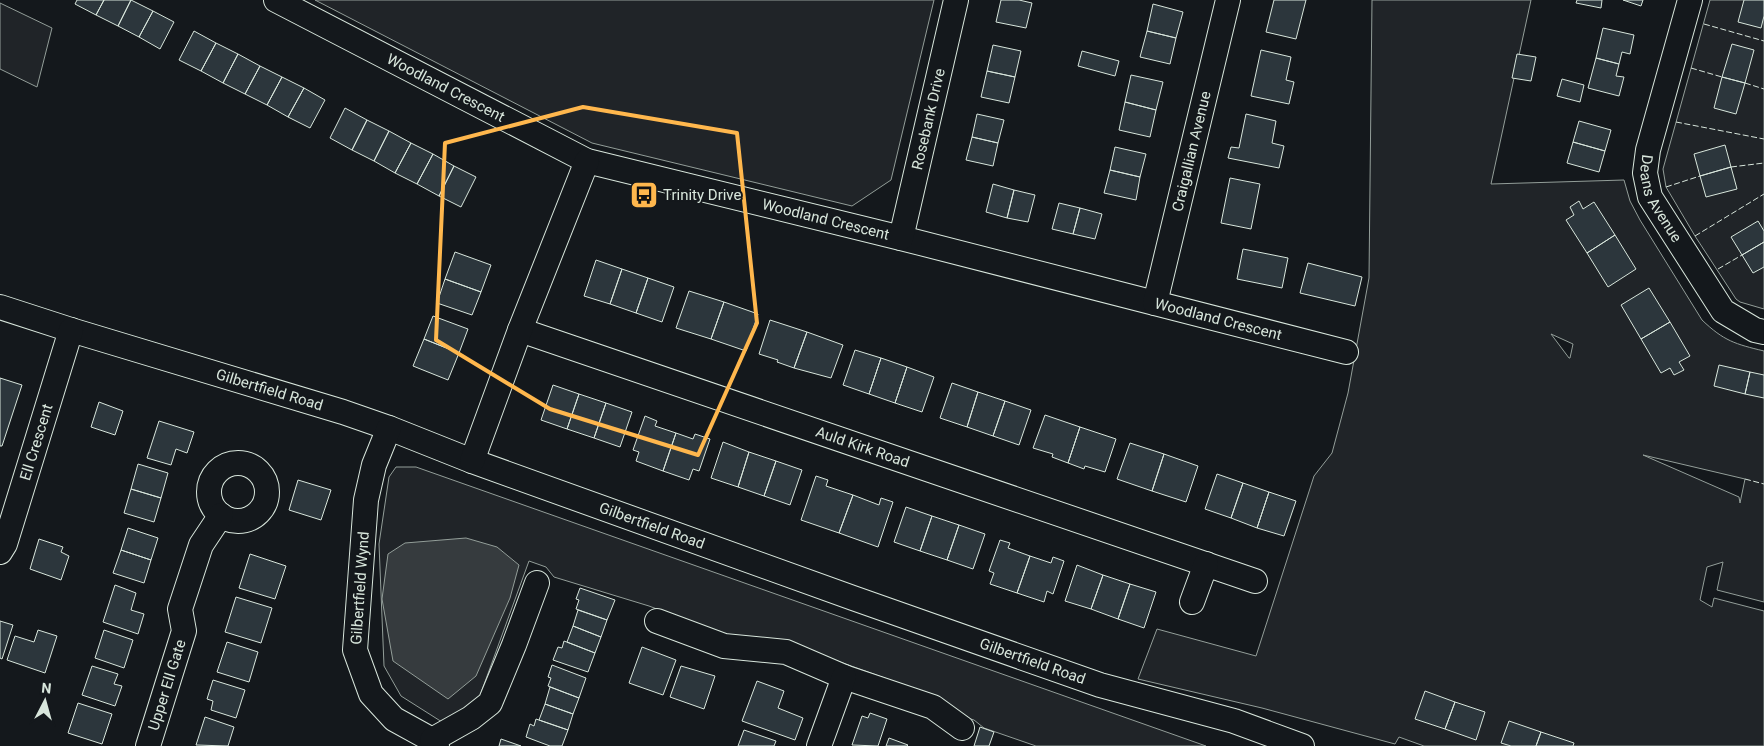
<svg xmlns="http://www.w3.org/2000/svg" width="1764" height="746" font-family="Roboto,sans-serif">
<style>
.green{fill:#202428;stroke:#939e99;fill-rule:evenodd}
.water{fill:#363b3e;stroke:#939e99}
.building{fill:#2c363c;stroke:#d8e6dc}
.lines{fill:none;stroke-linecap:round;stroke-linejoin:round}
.minor-casing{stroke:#d8e6dc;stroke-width:26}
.minor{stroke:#14181c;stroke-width:24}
.fence{stroke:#d8e6dc;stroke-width:1;stroke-dasharray:6 2.5;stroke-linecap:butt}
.marked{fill:none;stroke:#ffb74d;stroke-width:4;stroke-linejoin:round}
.labels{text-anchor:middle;stroke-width:4;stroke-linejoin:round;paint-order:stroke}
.street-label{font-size:15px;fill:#d8e6dc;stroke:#14181c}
.poi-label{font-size:15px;fill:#d8e6dc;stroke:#14181c;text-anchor:start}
</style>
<rect width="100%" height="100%" fill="#14181c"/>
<path class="green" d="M 315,0 L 934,0 L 891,180 L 852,206 L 592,143 Z
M 1372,0 L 1531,0 L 1491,184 L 1624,180 L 1630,201 L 1640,220 L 1702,320 C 1724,341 1735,344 1764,351 L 1764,602 L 1717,590 L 1723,562 L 1707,567 L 1700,600 L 1712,607 L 1714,598 L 1764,611 L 1764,746 L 1424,746 L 1399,737 L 1395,744 L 1262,708 L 1138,679 L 1157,629 L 1256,656 L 1314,476 L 1332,453 L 1348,393 L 1369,278 ZM 1551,334 L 1573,344 L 1570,358 L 1569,358 ZM 1643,455 L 1745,479 L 1740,503 L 1739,497 Z
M 1710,0 L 1764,0 L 1764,309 L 1740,302 L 1736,299 L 1695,236 L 1666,187 L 1663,169 Z
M 0,3 L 52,28 L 37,87 L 0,69 Z
M 396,467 L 416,467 L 1206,746 L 1036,746 L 984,728 L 974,720 L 956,714 L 943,699 L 793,645 L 741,641 L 649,606 L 554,577 L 546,567 L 529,561 L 478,701 L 442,722 L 401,696 L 384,666 L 379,544 L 389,477 Z"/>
<path class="water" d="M 466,538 L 497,547 L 519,565 L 510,598 L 476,676 L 448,699 L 393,661 L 382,599 L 388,554 L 405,543 Z"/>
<path class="building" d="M 77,0 L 104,0 L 96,15 L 75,4 Z
M 104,0 L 131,0 L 118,26 L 96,15 Z
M 131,0 L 153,11 L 139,37 L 118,26 Z
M 1001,0 L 1019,0 L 1032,3 L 1026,28 L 996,22 Z
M 1274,0 L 1306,0 L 1296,39 L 1266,32 Z
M 1577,0 L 1602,0 L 1601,8 L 1576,3 Z
M 1623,0 L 1643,0 L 1641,6 Z
M 1744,0 L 1764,0 L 1764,16 L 1761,28 L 1738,22 Z
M 1153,4 L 1183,12 L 1176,38 L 1147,31 Z
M 153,11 L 174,22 L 160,49 L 139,37 Z
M 1603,28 L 1634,35 L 1630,54 L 1622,52 L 1619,64 L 1596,58 Z
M 194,31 L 216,43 L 201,71 L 179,60 Z
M 1147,31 L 1176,38 L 1170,64 L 1140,57 Z
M 216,43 L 238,54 L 223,83 L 201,71 Z
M 1732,44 L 1754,50 L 1745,83 L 1722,77 Z
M 993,45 L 1021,51 L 1015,77 L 987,71 Z
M 1261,50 L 1291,57 L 1286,80 L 1294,82 L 1289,104 L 1251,96 Z
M 1082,51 L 1119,61 L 1115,76 L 1078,66 Z
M 238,54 L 260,66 L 245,94 L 223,83 Z
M 1517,54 L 1536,57 L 1531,81 L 1512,78 Z
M 1596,58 L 1619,64 L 1616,76 L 1624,77 L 1619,96 L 1588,88 Z
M 260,66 L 282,77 L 267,105 L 245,94 Z
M 987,71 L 1015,77 L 1009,103 L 981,97 Z
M 1131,75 L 1163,82 L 1156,110 L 1125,102 Z
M 282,77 L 304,88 L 288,117 L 267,105 Z
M 1722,77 L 1745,83 L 1736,114 L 1714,108 Z
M 1562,79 L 1584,85 L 1580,102 L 1557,96 Z
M 304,88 L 325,100 L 310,128 L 288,117 Z
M 1125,102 L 1156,110 L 1150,137 L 1119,130 Z
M 345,108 L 367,120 L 352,150 L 330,138 Z
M 977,114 L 1004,120 L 998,143 L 972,137 Z
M 1246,114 L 1276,121 L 1272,143 L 1284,146 L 1279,168 L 1228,158 L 1231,147 L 1239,148 Z
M 367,120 L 389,131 L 374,161 L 352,150 Z
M 1579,121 L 1611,130 L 1605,151 L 1573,142 Z
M 389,131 L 411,143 L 395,173 L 374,161 Z
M 972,137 L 998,143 L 993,166 L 966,160 Z
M 1573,142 L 1605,151 L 1599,172 L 1567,163 Z
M 411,143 L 433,154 L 417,184 L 395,173 Z
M 1725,145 L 1731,167 L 1700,176 L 1694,154 Z
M 1115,147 L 1146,154 L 1140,177 L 1110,170 Z
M 433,154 L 454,166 L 439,196 L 417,184 Z
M 454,166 L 476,177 L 461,207 L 439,196 Z
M 1731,167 L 1737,189 L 1706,197 L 1700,176 Z
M 1110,170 L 1140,177 L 1136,200 L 1104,193 Z
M 1230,178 L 1260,184 L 1251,229 L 1221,223 Z
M 993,184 L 1014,190 L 1007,218 L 986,212 Z
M 1014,190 L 1035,195 L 1028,222 L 1007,218 Z
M 1579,201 L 1583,209 L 1594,202 L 1615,235 L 1587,253 L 1566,220 L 1574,215 L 1570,207 Z
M 1059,203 L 1080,208 L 1073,234 L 1052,229 Z
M 1080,208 L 1102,214 L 1095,239 L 1073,234 Z
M 1758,221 L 1764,231 L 1764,242 L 1742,255 L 1731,237 Z
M 1615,235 L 1636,269 L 1608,287 L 1587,253 Z
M 1764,242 L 1764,267 L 1753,273 L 1742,255 Z
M 1243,249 L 1288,258 L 1282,288 L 1237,279 Z
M 455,252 L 491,265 L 481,292 L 445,279 Z
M 596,260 L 622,269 L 610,304 L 584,296 Z
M 1308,263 L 1362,277 L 1355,306 L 1300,293 Z
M 622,269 L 648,278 L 636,313 L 610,304 Z
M 648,278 L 674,287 L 662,322 L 636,313 Z
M 445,279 L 481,292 L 472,315 L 437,303 Z
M 1649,288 L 1670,322 L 1641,339 L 1621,305 Z
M 689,291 L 724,302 L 711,339 L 676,328 Z
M 724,302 L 758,314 L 746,351 L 711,339 Z
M 433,316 L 468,329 L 459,353 L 424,339 Z
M 770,320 L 807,332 L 794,368 L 777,362 L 778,360 L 759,354 Z
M 1670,322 L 1690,356 L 1679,362 L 1684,370 L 1674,375 L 1670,368 L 1661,373 L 1641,339 Z
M 807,332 L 843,345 L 831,378 L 794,368 Z
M 424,339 L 459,353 L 448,380 L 413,366 Z
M 855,350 L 881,358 L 869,394 L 843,385 Z
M 881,358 L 907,367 L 895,403 L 869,394 Z
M 1719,365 L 1750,372 L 1745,394 L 1714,386 Z
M 907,367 L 934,377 L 922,412 L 895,403 Z
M 1750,372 L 1764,375 L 1764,398 L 1745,394 Z
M 0,378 L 22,385 L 2,446 L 0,446 Z
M 952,383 L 978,392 L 967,427 L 940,418 Z
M 553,385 L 579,394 L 567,429 L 541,420 Z
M 978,392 L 1005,401 L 993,436 L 967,427 Z
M 579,394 L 606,403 L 594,438 L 567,429 Z
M 1005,401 L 1031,410 L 1019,445 L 993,436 Z
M 99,402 L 123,411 L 115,435 L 91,427 Z
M 606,403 L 632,412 L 620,447 L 594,438 Z
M 1045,415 L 1080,427 L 1068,463 L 1052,457 L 1053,454 L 1033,448 Z
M 645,416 L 657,421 L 655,426 L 676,433 L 663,471 L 636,461 L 639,452 L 633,450 Z
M 159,421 L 194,432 L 187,453 L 176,449 L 171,465 L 147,458 Z
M 1080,427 L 1116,439 L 1105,472 L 1085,466 L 1084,469 L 1068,463 Z
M 676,433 L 693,439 L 695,434 L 710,439 L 699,471 L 693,469 L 689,480 L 663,471 Z
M 723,442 L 749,452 L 738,487 L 711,478 Z
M 1130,443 L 1164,454 L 1152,491 L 1117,479 Z
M 749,452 L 776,461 L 764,496 L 738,487 Z
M 1164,454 L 1198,466 L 1186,502 L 1152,491 Z
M 776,461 L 802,470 L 790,505 L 764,496 Z
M 138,464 L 168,473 L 161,498 L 131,489 Z
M 1217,474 L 1243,483 L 1231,518 L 1205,509 Z
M 816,476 L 828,480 L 826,486 L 853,495 L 839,533 L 801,520 Z
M 298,480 L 331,490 L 321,520 L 289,510 Z
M 1243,483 L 1269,492 L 1257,528 L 1231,518 Z
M 131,489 L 161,498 L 154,522 L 124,513 Z
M 1269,492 L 1296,501 L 1284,536 L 1257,528 Z
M 853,495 L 879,505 L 881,498 L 893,502 L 878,547 L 839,533 Z
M 906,507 L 932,516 L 920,551 L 894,542 Z
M 932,516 L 959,525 L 947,560 L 920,551 Z
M 959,525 L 985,534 L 973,569 L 947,560 Z
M 128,528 L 158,538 L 151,560 L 121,550 Z
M 39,539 L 63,547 L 61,552 L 69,556 L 61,580 L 30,569 Z
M 1000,540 L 1010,543 L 1008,548 L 1030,556 L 1017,593 L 990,584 L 994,573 L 989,571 Z
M 121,550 L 151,560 L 144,583 L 113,573 Z
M 250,554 L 286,566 L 275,599 L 239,588 Z
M 1030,556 L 1051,563 L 1053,557 L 1064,561 L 1053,594 L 1047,591 L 1044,602 L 1017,593 Z
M 1077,565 L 1103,575 L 1091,609 L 1065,601 Z
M 1103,575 L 1130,584 L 1118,619 L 1091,609 Z
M 1130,584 L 1156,592 L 1144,628 L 1118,619 Z
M 115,585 L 136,593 L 131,610 L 144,614 L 138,634 L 103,622 Z
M 580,588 L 615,600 L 607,620 L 576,609 L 579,600 L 576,599 Z
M 236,597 L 272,608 L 261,643 L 225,632 Z
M 578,610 L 607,620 L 601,637 L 573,626 Z
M 0,621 L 13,625 L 2,659 L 0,658 Z
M 573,626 L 601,637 L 595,653 L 567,642 Z
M 38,630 L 57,636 L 45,673 L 7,660 L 15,636 L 34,642 Z
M 104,630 L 133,640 L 124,668 L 95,658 Z
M 564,641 L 595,653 L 588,672 L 553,660 L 558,647 L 562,648 Z
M 227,642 L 258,652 L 249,682 L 217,672 Z
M 642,647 L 676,660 L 663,695 L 629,683 Z
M 552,665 L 586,678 L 579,698 L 548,686 L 551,678 L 548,677 Z
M 92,666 L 118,674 L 114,684 L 122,686 L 115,706 L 82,695 Z
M 681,666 L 715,676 L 704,709 L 670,697 Z
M 213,680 L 245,690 L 236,718 L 211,710 L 213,701 L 207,699 Z
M 757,681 L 784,691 L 778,708 L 803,718 L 795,740 L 742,721 Z
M 550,687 L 579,698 L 573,714 L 545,704 Z
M 1425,691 L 1455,702 L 1445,729 L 1415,719 Z
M 1455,702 L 1485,712 L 1476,740 L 1445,729 Z
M 78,703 L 112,714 L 102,744 L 68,733 Z
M 545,704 L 573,714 L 568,730 L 539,720 Z
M 870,713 L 887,719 L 878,746 L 852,745 L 862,716 L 868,718 Z
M 205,717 L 234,727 L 228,746 L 196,745 Z
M 536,719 L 568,730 L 562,746 L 550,746 L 526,737 L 530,724 L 534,726 Z
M 1509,721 L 1541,732 L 1536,746 L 1511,746 L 1501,743 Z
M 980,727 L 994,732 L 989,746 L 974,746 Z
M 744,730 L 776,741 L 774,746 L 738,746 Z
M 1541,732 L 1574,743 L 1573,746 L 1536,746 Z
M 889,738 L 908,745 L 907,746 L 886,746 Z
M 501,739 L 521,746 L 499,746 Z"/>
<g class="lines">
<g class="minor-casing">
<g id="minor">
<path id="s1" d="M 276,0 L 587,161 L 901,238 L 1346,352"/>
<path id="s2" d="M 1690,0 L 1648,150 L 1645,173 L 1650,197 L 1723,311 L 1755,330 L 1764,332"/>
<path id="s3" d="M 901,238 L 956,0"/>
<path id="s4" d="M 1155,303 L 1228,0"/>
<path id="s5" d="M 0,307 L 71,330 L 343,412 L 389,428 L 472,461 L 853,598 L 1100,685 L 1234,721 L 1302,746"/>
<path id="s6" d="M 520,330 L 1255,581"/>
<path d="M 389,428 L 374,465 L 366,500 L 355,650 L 371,694 L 394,719 L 432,740 L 437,746"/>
<path d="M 472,461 L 520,330 L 587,161"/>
<circle cx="238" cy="492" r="29"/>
<path id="s7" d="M 0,552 L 5,544 L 71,330"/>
<path d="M 1192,602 L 1206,564"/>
<path d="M 657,621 L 724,646 L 786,652 L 844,677 L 933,707 L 962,728"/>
<path d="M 432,740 L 471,718 L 490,703 L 514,645 L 537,583"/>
<path id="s8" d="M 148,746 L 184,631 L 180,609 L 201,545 L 221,515"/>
<path d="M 819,746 L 844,677"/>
</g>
</g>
<use href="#minor" class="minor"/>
<path class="fence" d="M 1704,24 L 1764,41
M 1691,68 L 1722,77
M 1745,83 L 1764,89
M 1676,122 L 1764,139
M 1731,167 L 1764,163
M 1666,187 L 1700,176
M 1695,236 L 1764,194
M 1718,269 L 1742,255
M 1745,479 L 1764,484"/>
</g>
<path class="marked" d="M 583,107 L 737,133 L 757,323 L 698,455 L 550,409 L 436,340 L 445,143 Z"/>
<defs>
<g id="bus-square" transform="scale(1.4375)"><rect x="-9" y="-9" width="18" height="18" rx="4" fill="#ffb74d" stroke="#14181c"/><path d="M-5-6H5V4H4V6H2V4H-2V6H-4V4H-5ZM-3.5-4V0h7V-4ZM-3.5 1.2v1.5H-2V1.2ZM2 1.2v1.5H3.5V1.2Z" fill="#111"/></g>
</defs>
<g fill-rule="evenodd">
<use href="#bus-square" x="644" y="195"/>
</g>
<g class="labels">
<g class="street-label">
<text dy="5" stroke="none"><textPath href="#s1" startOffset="191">Woodland Crescent</textPath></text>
<text dy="5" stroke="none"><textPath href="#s3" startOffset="122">Rosebank Drive</textPath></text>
<text dy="5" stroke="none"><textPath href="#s4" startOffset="156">Craigallian Avenue</textPath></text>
<text dy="5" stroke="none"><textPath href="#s2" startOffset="208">Deans Avenue</textPath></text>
<text dy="5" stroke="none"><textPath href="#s1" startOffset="596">Woodland Crescent</textPath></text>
<text dy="5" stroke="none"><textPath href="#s1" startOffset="1001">Woodland Crescent</textPath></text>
<text dy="5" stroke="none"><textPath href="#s5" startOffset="282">Gilbertfield Road</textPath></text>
<text dy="5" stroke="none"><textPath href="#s7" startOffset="116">Ell Crescent</textPath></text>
<text dy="5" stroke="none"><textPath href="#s6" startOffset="362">Auld Kirk Road</textPath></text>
<text dy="5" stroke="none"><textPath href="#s5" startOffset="688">Gilbertfield Road</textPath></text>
<text transform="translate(360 588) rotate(-86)" y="5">Gilbertfield Wynd</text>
<text dy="5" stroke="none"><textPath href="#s5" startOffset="1092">Gilbertfield Road</textPath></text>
<text dy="5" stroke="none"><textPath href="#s8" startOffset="64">Upper Ell Gate</textPath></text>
</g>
<g class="poi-label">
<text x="663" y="200">Trinity Drive</text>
</g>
</g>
<g transform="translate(45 701) rotate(6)" stroke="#14181c" stroke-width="4" paint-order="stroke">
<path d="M0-4L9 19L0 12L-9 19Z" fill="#d8e6dc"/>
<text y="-8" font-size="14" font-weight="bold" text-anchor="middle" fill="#d8e6dc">N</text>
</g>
</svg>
